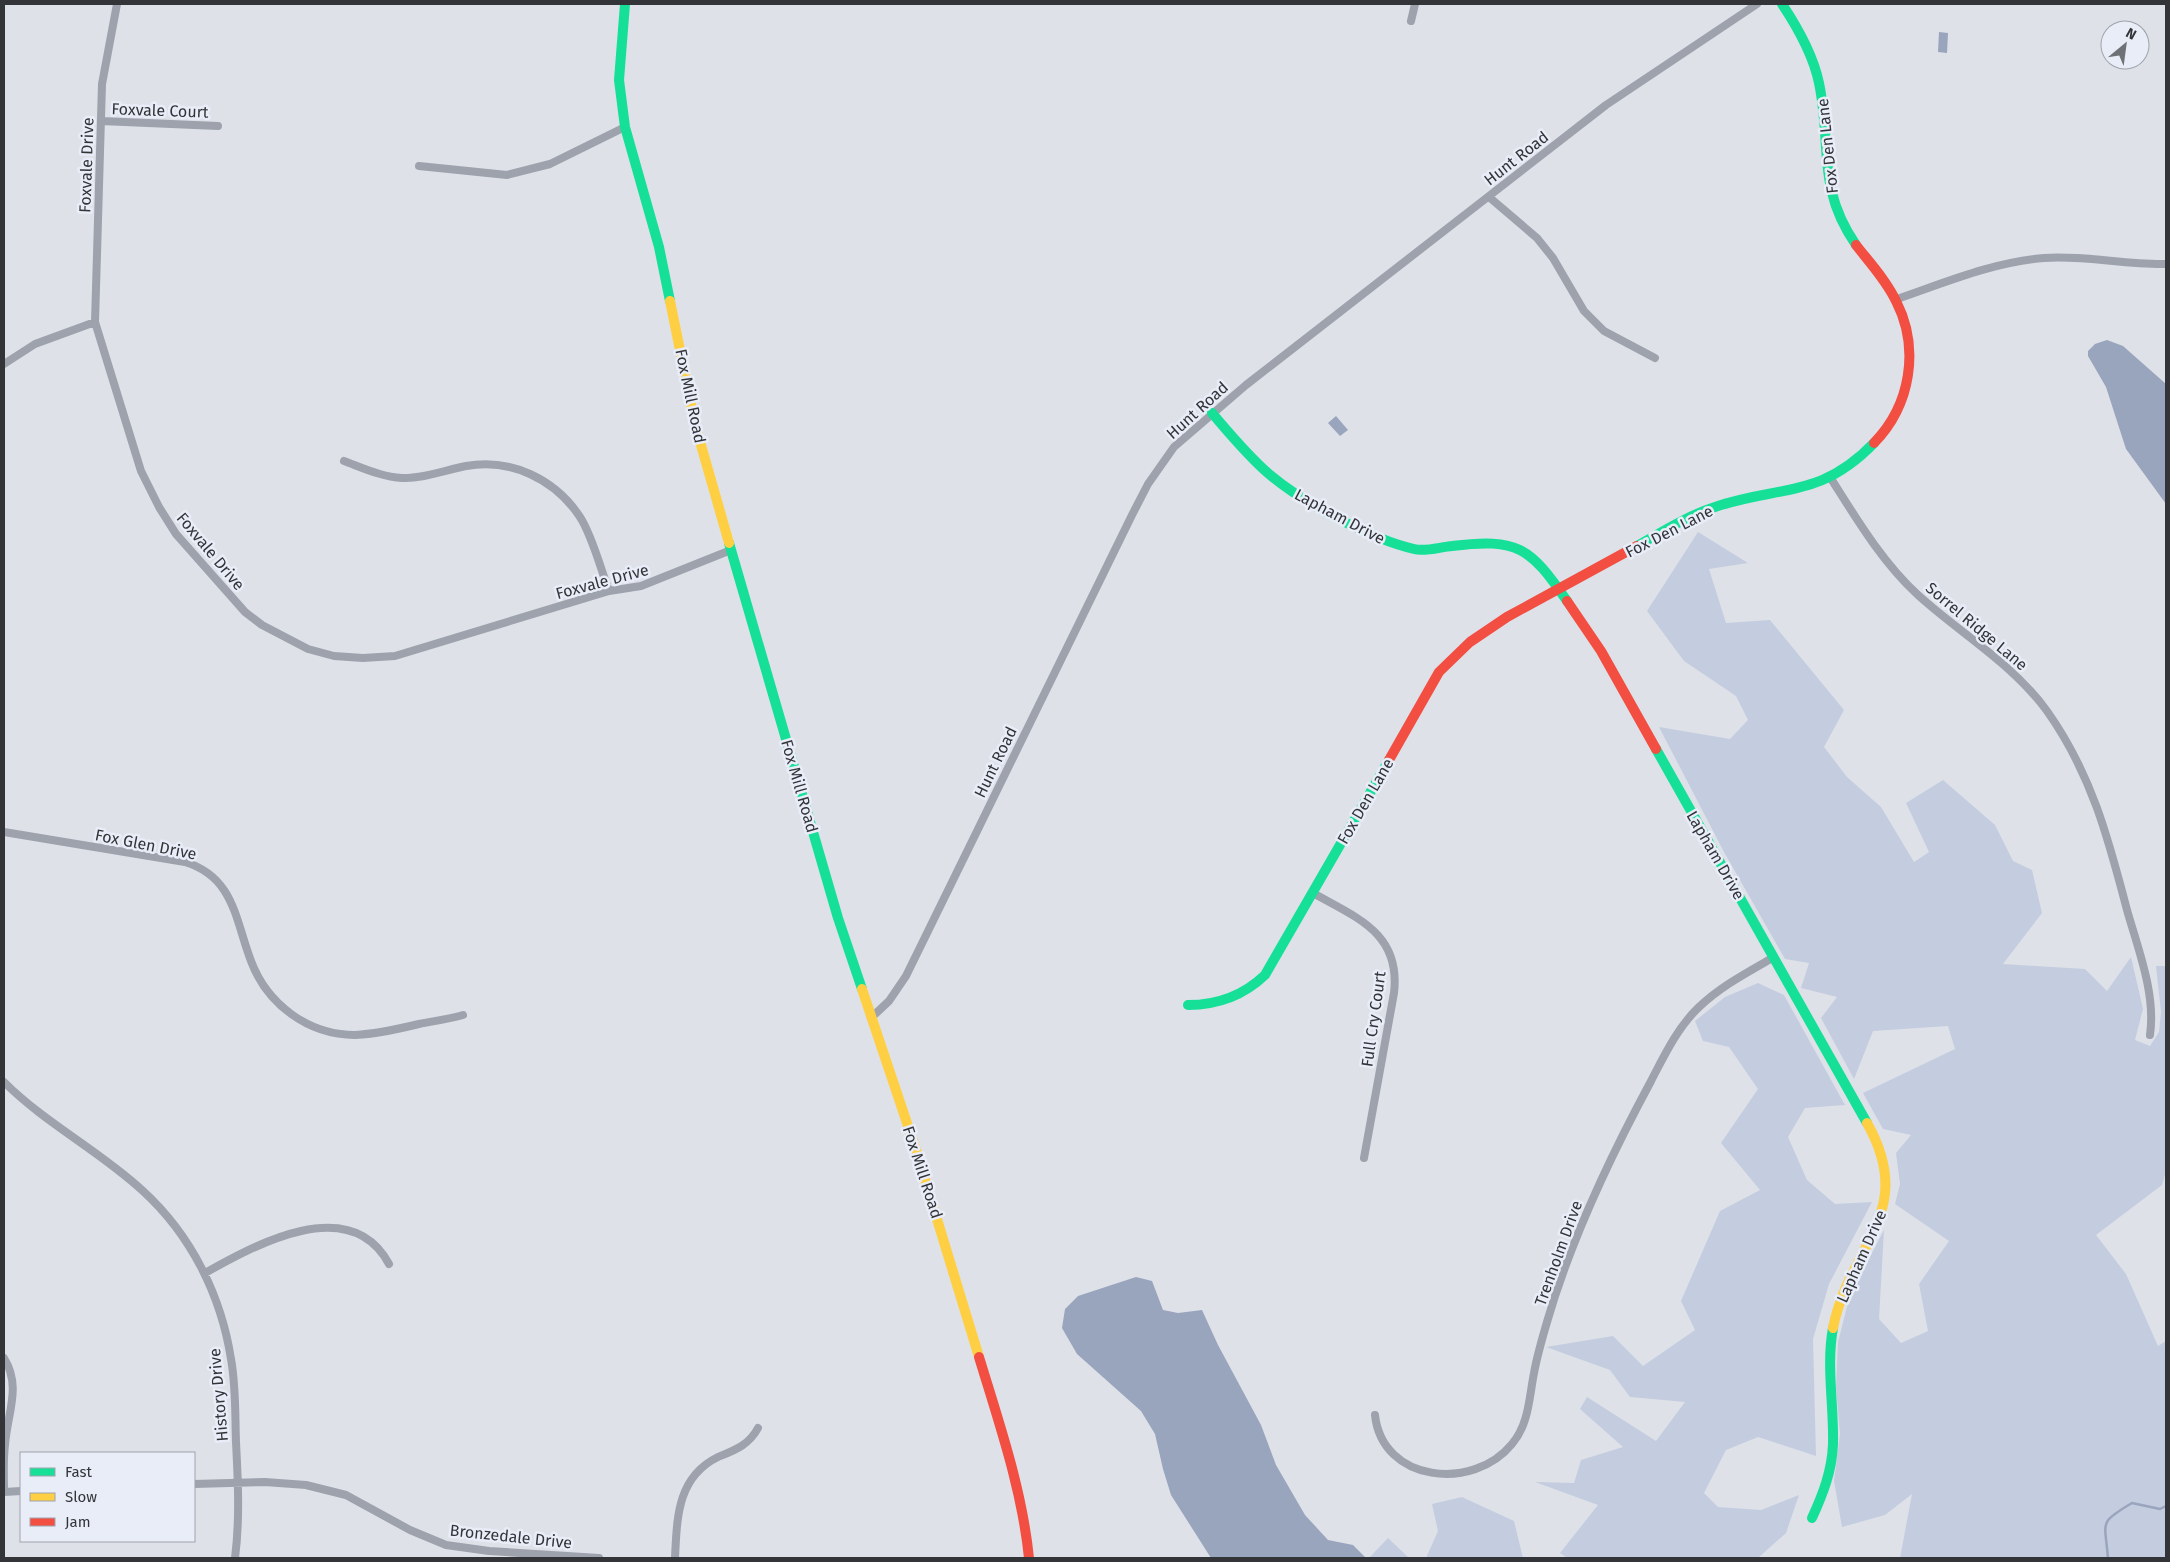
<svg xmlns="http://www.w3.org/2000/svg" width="2170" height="1562" font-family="'Fira Sans',sans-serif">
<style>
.green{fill:#c4cddf}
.water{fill:#99a4bd}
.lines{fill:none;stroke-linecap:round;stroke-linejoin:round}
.stream{stroke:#99a4bd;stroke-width:2.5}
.street{stroke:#9da2ac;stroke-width:8}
.fast{stroke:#16e098;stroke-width:10}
.slow{stroke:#ffcf43;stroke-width:10}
.jam{stroke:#f24e42;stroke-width:10}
.labels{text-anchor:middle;stroke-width:5;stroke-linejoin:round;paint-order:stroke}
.street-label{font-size:16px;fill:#323438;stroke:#e8edf8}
</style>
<rect width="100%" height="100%" fill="#dee1e8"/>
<path class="green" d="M 1698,532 L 1748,563 L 1709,569 L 1726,623 L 1770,620 L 1844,710 L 1824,747 L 1847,777 L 1881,807 L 1914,862 L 1929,852 L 1906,803 L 1943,780 L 1995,825 L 2013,861 L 2032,870 L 2042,913 L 2003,964 L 2085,969 L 2107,991 L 2131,957 L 2143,1009 L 2135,1040 L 2150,1046 L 2159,1032 L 2161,1012 L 2156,966 L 2166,966 L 2166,1171 L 2162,1185 L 2096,1235 L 2126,1274 L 2158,1346 L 2166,1341 L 2166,1558 L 1900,1558 L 1912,1494 L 1885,1515 L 1842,1527 L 1834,1481 L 1840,1434 L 1836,1387 L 1838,1342 L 1850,1295 L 1884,1230 L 1879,1319 L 1901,1343 L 1928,1331 L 1919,1284 L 1949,1241 L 1895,1204 L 1900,1184 L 1896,1153 L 1911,1135 L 1883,1129 L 1863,1093 L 1955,1049 L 1948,1026 L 1873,1031 L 1854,1079 L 1821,1018 L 1837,997 L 1801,988 L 1809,963 L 1785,959 L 1724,852 L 1659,727 L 1730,739 L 1748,720 L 1736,696 L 1684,661 L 1647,611 Z
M 1758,983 L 1784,995 L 1845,1105 L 1805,1108 L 1788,1137 L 1807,1180 L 1835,1204 L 1872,1202 L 1829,1284 L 1813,1339 L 1816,1456 L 1758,1437 L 1726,1450 L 1704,1493 L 1718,1507 L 1761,1510 L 1799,1495 L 1786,1533 L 1758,1558 L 1567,1558 L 1560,1553 L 1598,1505 L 1535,1482 L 1574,1483 L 1581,1460 L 1623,1447 L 1580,1409 L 1587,1397 L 1656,1441 L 1685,1402 L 1630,1397 L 1610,1370 L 1546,1347 L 1613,1336 L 1643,1366 L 1695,1330 L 1681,1301 L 1720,1211 L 1760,1190 L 1721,1143 L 1758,1089 L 1729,1047 L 1703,1041 L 1695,1021 L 1725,997 Z
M 1462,1497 L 1514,1521 L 1523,1558 L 1426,1558 L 1438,1531 L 1432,1504 Z
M 1388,1538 L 1409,1558 L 1369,1558 Z"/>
<path class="water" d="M 1939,32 L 1948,33 L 1947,53 L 1938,52 Z
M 2107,340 L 2123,346 L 2166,384 L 2166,504 L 2126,449 L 2106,387 L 2088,356 L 2088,351 L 2095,344 Z
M 1336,416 L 1348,430 L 1340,436 L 1328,423 Z
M 1136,1277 L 1152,1281 L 1163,1310 L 1178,1313 L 1202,1310 L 1218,1345 L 1261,1425 L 1276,1465 L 1305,1515 L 1328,1540 L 1353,1545 L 1366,1558 L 1211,1558 L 1171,1495 L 1163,1469 L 1155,1434 L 1141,1411 L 1077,1354 L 1062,1328 L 1065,1309 L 1078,1296 Z"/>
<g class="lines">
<path class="stream" d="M 2108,1558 C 2105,1521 2098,1523 2132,1503 L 2160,1509 L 2166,1506"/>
<path class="street" d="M 117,4 L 102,84 L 95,322 L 141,471 L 159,507 L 176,534 L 245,612 L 262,625 L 308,649 L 334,656 L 363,658 L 395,656 L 609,591 L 641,586 L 731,550
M 1411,21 L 1415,4
M 101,121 L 218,126
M 419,166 L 507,175 L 550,164 L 625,127
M 1489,197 L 1537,238 L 1553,258 L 1584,311 L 1604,331 L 1655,358
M 1897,299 C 1944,283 1993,262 2044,258 C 2085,255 2125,265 2166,264
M 4,364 L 35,344 L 95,322
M 344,461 C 363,468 382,477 402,478 C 422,479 446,470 466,466 C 511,458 555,479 580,517 C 592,535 601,570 609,591
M 1830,477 C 1856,518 1882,562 1918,595 C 1961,634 2012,663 2047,711 C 2091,773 2108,837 2127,910 C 2138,949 2156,994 2150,1035
M 4,832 L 185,862 C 234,877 235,919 251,961 C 267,1004 308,1035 355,1035 C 377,1034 398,1029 419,1024 C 434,1021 449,1019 463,1015
M 1313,893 C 1357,918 1401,933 1394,993 L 1364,1158
M 871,1018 L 889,1001 L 906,976 L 1132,515 L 1148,484 L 1174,447 L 1246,385 L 1606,105 L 1757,4
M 4,1082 C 46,1124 100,1151 143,1191 C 191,1235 221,1295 231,1359 C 236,1386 235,1414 236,1442 C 238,1481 240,1519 235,1558
M 205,1273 C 255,1245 350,1192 389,1264
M 4,1358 C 22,1387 7,1414 5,1445 C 3,1460 4,1476 4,1492
M 1375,1415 C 1382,1482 1473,1492 1512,1444 C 1529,1424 1529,1398 1534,1373 C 1537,1356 1542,1339 1547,1322 C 1571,1239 1609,1159 1650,1083 C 1664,1056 1677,1028 1699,1007 C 1721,986 1748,972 1774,957
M 194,1484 L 265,1482 L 306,1485 L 346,1495 L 410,1530 L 446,1545 L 489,1551 L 599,1558
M 4,1492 L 21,1491
M 675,1558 C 677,1518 677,1477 718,1457 C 735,1450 749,1445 758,1428"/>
<path class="fast" d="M 625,4 L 619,80 L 625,127 L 659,247 L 670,301
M 1782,4 C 1798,28 1813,54 1819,83 C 1832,145 1816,187 1856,245
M 1212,413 C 1230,434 1248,456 1269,474 C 1303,503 1371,539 1414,549 C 1425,552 1440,547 1452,546 C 1518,538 1530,547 1567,601
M 729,543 L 838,918 L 862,989
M 1637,546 C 1662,532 1687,516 1715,507 C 1780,485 1820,499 1874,443
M 1656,749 L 1867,1123
M 1188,1005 C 1218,1005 1243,996 1265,975 L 1389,760
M 1812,1518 C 1823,1494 1832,1471 1833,1444 C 1834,1405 1826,1366 1833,1328"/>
<path class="slow" d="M 670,301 L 695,424 L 729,543
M 862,989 L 915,1147 L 979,1357
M 1833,1328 C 1849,1245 1918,1213 1867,1123"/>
<path class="jam" d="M 1856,245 C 1870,263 1886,280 1896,301 C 1920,348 1911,405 1874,443
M 1567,601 L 1601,651 L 1656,749
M 1389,760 L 1439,672 L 1470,642 L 1507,617 L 1637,546
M 979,1357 C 999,1423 1022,1489 1029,1558"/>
</g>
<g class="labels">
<g class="street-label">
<text transform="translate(160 110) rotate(2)" y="6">Foxvale Court</text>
<text transform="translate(1827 146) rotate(-96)" y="6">Fox Den Lane</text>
<text transform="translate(1516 158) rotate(-38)" y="6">Hunt Road</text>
<text transform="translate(86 165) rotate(-88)" y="6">Foxvale Drive</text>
<text transform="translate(691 396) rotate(78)" y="6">Fox Mill Road</text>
<text transform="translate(1197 410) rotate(-42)" y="6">Hunt Road</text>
<text transform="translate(1340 516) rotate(28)" y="6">Lapham Drive</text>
<text transform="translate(1669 531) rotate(-27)" y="6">Fox Den Lane</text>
<text transform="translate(211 551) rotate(50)" y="6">Foxvale Drive</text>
<text transform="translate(602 581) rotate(-15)" y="6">Foxvale Drive</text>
<text transform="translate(1977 626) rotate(40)" y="6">Sorrel Ridge Lane</text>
<text transform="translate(995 762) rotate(-64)" y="6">Hunt Road</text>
<text transform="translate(800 786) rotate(74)" y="6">Fox Mill Road</text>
<text transform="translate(1365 801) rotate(-60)" y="6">Fox Den Lane</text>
<text transform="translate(146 844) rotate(11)" y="6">Fox Glen Drive</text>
<text transform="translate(1716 855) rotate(60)" y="6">Lapham Drive</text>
<text transform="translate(1373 1019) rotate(-82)" y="6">Full Cry Court</text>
<text transform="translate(923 1172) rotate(72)" y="6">Fox Mill Road</text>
<text transform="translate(1558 1253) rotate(-70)" y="6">Trenholm Drive</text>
<text transform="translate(1861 1256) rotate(-66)" y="6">Lapham Drive</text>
<text transform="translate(218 1395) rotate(-95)" y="6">History Drive</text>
<text transform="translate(511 1536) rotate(6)" y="6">Bronzedale Drive</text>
</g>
</g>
<rect width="2170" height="1562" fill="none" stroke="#323438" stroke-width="10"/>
<rect x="20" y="1452" width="175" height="90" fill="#e8edf8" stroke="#9fa3ab"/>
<rect x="30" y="1468" width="25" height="8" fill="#16e098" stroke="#9fa3ab"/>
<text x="65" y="1477" font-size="15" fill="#323438">Fast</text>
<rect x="30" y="1493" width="25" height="8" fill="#ffcf43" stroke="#9fa3ab"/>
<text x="65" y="1502" font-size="15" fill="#323438">Slow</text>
<rect x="30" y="1518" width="25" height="8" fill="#f24e42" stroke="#9fa3ab"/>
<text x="65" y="1527" font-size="15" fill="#323438">Jam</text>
<g transform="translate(2125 45) rotate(29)"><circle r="24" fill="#e8edf8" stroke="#9fa3ab"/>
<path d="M0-4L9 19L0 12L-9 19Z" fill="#6e7176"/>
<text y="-8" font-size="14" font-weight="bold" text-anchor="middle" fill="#323438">N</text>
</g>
</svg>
